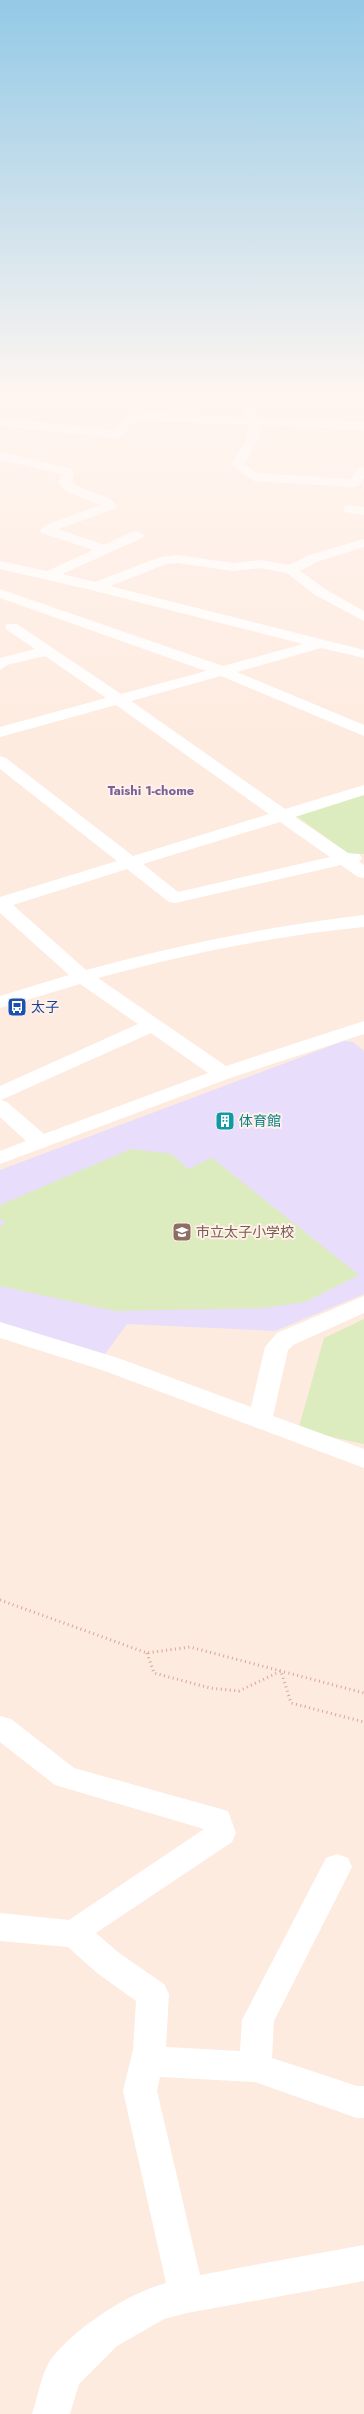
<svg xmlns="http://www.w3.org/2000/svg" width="364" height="2414" font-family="Jost,'Noto Sans JP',sans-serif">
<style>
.education{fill:#e8ddfa}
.green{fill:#ddecbe}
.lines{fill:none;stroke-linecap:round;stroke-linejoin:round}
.path{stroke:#daa299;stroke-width:3;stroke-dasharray:1 3.5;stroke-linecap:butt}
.minor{fill:#fff;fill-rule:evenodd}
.labels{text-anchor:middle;stroke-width:4;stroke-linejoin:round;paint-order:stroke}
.far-neighbourhood-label{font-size:13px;font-weight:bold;fill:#78609b;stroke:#fff0e8}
.transit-label{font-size:14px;fill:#164399;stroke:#fff0e8;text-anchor:start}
.culture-label{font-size:14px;fill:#0d838f;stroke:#fff0e8;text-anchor:start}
.education-label{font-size:14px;fill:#785e54;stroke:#fff0e8;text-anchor:start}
</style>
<rect width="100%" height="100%" fill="#feebe0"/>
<path class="education" d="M 344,1041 L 353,1042 L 364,1051 L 364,1294 L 275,1331 L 127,1324 L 105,1354 L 0,1323 L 0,1170 Z"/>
<path class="green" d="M 364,794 L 364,854 L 349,854 L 295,815 Z
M 131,1149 L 172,1154 L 188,1169 L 212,1158 L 359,1275 L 305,1302 L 264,1308 L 115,1311 L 0,1286 L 0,1226 L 5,1224 L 0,1218 L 0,1205 Z
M 364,1319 L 364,1444 L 298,1430 L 324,1338 Z"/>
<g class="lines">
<path class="path" d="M 0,1600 L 147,1653 L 190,1647 L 364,1693
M 147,1653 L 154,1673 L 210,1688 L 239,1691 L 281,1671 L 291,1703 L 364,1722"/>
<path class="minor" d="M 0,396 L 88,399 L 179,396 L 173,399 L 140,404 L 144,409 L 141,413 L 247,418 L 238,396 L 250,396 L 259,418 L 364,422 L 364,430 L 261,425 L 259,438 L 244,464 L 257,473 L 350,479 L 360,467 L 364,466 L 364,478 L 358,486 L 353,487 L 254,481 L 231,465 L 247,438 L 249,425 L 135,420 L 121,437 L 117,438 L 0,426 L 0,418 L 114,430 L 132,409 L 130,405 L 66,405 L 2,400 Z
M 262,396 L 315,396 L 364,399 L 364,407 L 268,399 Z
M 0,452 L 72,469 L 74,472 L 72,482 C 84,493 107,492 117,506 L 115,509 L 58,529 L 104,545 L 132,532 L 137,531 L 144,535 L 142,538 L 62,574 L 95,582 L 160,557 L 178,555 L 233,563 L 260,560 L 289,565 L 309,555 L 364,539 L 364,547 L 319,561 L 300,571 L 325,589 L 364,611 L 364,621 L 315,595 L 287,573 L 260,568 L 233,571 L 178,563 L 167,564 L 110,586 L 364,650 L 364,658 L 321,648 L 237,672 L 364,725 L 364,736 L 221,676 L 131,701 L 285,809 L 364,785 L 364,795 L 295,817 L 348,853 L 359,854 L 362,858 L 359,862 L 364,865 L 364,878 L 358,877 L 341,865 L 175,903 L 169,902 L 127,869 L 13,905 L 86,970 C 178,945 270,926 364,915 L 364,927 C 273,936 186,954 98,978 L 226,1066 L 364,1021 L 364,1034 L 230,1078 L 0,1164 L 0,1151 L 26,1141 L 0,1117 L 0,1086 L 138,1024 L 80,984 L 0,1008 L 0,996 L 69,975 L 0,913 L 0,897 L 117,861 L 0,769 L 0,756 L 6,758 L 133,856 L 269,814 L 116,705 L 0,737 L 0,727 L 106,698 L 45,656 L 7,665 L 0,670 L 0,658 L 35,649 L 7,630 L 5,627 L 7,624 L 17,624 L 121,694 L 206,671 L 0,598 L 0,589 L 223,666 L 303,644 L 91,590 L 0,569 L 0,561 L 47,571 L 93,550 L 42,533 L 40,530 L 46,525 L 100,505 C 87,498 67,496 59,483 L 61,474 L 0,460 ZM 280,822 L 330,857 L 178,892 L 143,864 ZM 151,1033 L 208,1073 L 44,1134 L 7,1102 L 1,1100 Z
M 350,505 L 364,507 L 364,515 L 345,512 L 343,509 L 345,506 Z
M 364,1296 L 364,1313 L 293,1345 L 288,1350 L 273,1416 L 364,1449 L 364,1468 L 102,1370 L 0,1338 L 0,1322 L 118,1358 L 251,1407 L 265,1347 L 277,1333 Z
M 0,1716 L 11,1719 L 74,1768 L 228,1811 L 236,1833 L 232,1842 L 96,1933 L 119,1953 L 164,1984 L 169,1994 L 166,2047 L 240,2051 L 242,2020 L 326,1858 L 337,1854 L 348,1858 L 352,1867 L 274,2021 L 272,2058 L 357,2086 L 364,2086 L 364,2118 L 357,2118 L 255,2082 L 160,2077 L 157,2091 L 200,2275 L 364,2245 L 364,2281 L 187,2313 L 164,2319 L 117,2346 L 79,2384 L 70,2414 L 32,2414 C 38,2397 41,2374 51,2359 C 75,2328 128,2293 166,2283 L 123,2091 L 133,2050 L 136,2001 L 97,1973 L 68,1947 L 0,1941 L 0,1913 L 69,1920 L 204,1829 L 55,1785 L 0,1742 Z"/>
</g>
<linearGradient id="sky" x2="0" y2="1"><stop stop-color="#93c9e6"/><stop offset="0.54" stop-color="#fff6f1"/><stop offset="1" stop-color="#fff6f1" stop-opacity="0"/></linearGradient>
<rect width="364" height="734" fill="url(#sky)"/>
<defs>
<g id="bus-square" transform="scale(1)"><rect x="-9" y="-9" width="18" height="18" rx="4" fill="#1a4fb4" stroke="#fff0e8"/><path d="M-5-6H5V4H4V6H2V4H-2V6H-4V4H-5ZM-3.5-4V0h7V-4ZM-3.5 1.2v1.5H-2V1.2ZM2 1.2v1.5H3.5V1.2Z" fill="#fff"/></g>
<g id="building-square" transform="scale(1)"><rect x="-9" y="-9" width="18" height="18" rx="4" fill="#0f9aa8" stroke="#fff0e8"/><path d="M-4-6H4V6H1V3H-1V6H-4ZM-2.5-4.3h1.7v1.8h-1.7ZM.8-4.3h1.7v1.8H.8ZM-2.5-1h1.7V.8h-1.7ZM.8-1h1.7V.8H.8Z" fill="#fff"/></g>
<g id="school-square" transform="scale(1)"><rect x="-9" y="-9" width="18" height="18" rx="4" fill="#8d6e63" stroke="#fff0e8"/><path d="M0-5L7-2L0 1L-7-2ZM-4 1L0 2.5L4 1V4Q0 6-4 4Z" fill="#fff"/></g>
</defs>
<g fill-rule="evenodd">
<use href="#bus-square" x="17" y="1007"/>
<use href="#building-square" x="225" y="1121"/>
<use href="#school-square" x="182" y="1232"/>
</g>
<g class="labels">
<g class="far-neighbourhood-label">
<text x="151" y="795">Taishi 1-chome</text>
</g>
<g class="transit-label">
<text x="31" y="1012">太子</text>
</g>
<g class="culture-label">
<text x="239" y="1126">体育館</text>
</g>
<g class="education-label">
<text x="196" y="1237">市立太子小学校</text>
</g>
</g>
</svg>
